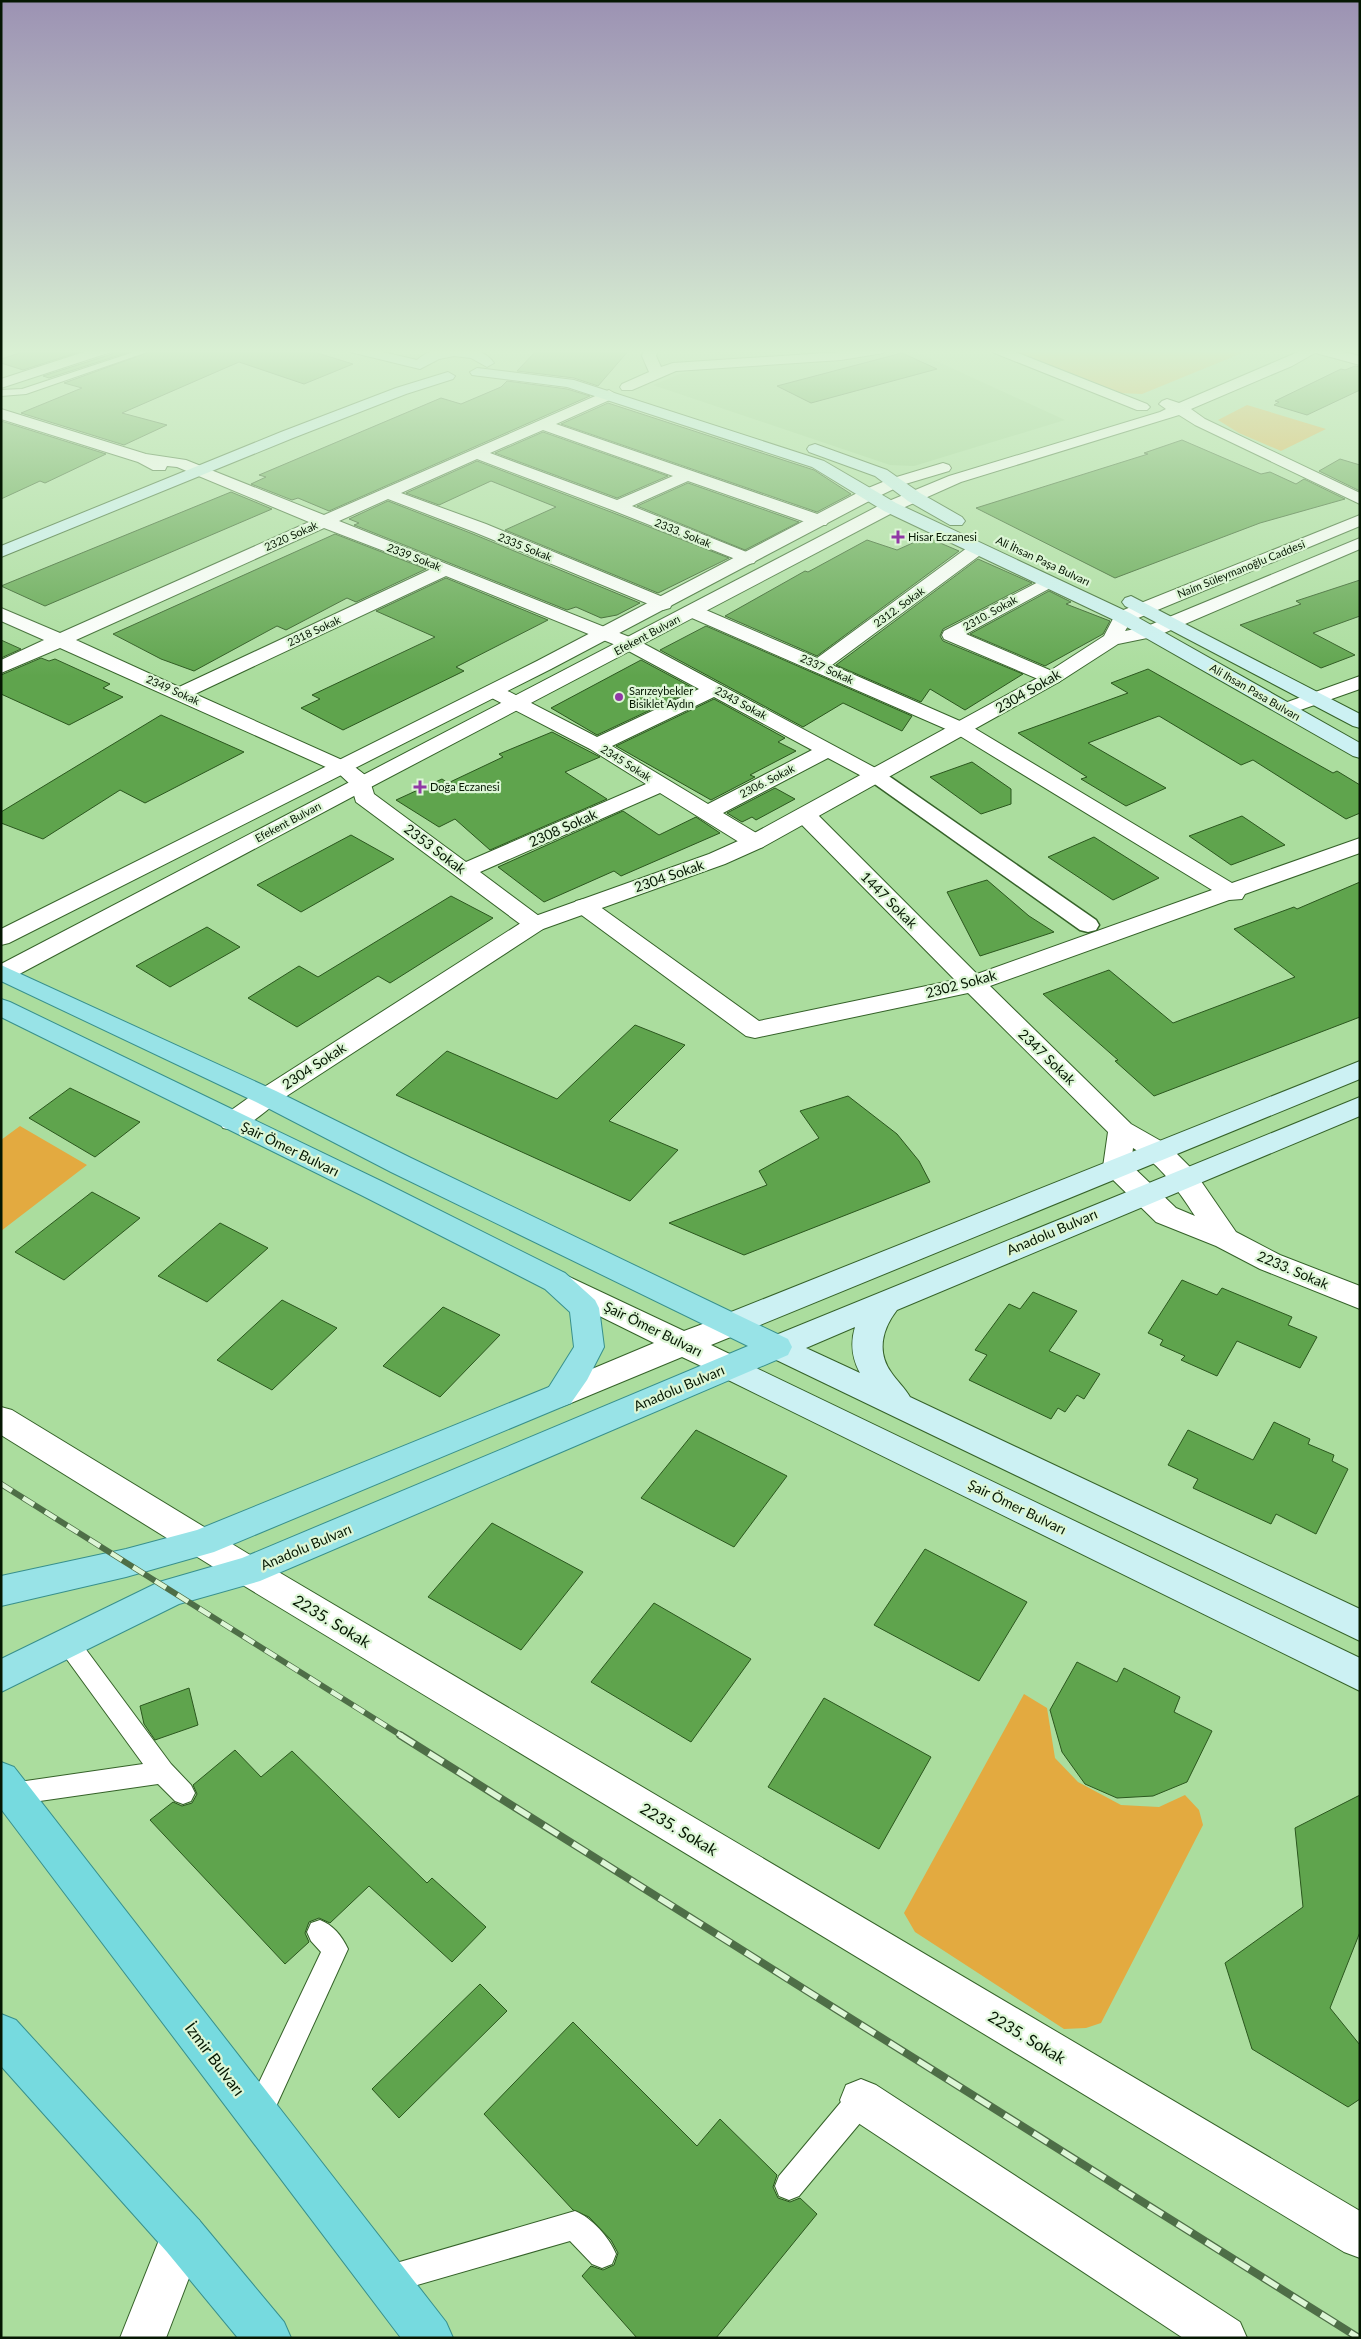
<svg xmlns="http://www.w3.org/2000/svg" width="1361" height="2339" font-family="Lato,sans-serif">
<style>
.built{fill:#9bd08d}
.green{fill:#e3aa40}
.building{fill:#5fa44d;stroke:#2b571e}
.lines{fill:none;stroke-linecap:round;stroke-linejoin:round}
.service-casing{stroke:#356229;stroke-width:2}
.pedestrian-casing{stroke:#356229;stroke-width:3}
.minor-casing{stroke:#356229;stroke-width:2}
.tertiary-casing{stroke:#356229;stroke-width:2}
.secondary-casing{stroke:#356229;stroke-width:2}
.primary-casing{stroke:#38908c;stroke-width:2}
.trunk-casing{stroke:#38908c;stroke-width:2}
.service{fill:#fff;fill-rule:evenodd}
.pedestrian{fill:#fff;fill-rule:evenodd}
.minor{fill:#fff;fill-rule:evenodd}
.tertiary{fill:#fff;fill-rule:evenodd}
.secondary{fill:#ccf1f3;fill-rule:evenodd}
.primary{fill:#98e3e7;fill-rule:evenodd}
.trunk{fill:#76dadf;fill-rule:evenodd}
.rail-far1-casing{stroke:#4e6e47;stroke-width:6}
.rail-casing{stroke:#4e6e47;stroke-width:8}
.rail-far1{stroke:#ddf6d6;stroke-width:4.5;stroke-dasharray:13;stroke-linecap:butt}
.rail{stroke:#ddf6d6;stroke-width:5.5;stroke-dasharray:17;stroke-linecap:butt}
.poi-dot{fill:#9039a5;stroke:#ddf6d6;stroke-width:2}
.labels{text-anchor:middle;stroke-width:4.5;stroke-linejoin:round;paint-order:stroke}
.far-street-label{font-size:11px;fill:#051702;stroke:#ddf6d6}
.far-poi-label{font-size:11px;fill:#051702;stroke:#ddf6d6;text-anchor:start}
.street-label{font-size:14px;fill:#051702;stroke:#ddf6d6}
.near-street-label{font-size:16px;fill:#051702;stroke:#ddf6d6}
</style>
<rect width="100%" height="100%" fill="#abdd9e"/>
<path class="built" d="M 694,349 L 855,349 L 723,356 Z
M 898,349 L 910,349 L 1065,420 L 914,466 L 890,465 L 653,385 L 680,374 L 697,370 L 818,362 L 852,358 Z"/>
<path class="green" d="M 1006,349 L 1252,349 L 1142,394 L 1119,393 Z
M 1247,405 L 1326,429 L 1281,451 L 1239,433 L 1218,420 Z
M 20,1126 L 87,1165 L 1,1231 L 1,1140 Z
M 1024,1694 L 1047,1708 L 1055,1758 L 1078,1782 L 1121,1805 L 1159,1807 L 1185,1795 L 1199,1810 L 1203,1825 L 1101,2023 L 1086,2028 L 1064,2029 L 915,1932 L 904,1913 Z"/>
<path class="building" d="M 32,349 L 88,349 L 23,370 L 1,363 L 1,359 Z
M 115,349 L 138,349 L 49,378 L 43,376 L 112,354 Z
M 158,349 L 304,349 L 353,364 L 304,384 L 239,362 L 122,413 L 167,425 L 124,445 L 21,413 L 82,388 L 64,383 Z
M 538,349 L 630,349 L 598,386 L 574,378 L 517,371 Z
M 902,353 L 937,369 L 811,403 L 777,386 Z
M 1355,366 L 1360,367 L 1360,390 L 1307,415 L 1274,405 L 1279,402 L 1275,401 L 1341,369 L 1345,370 Z
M 507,381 L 567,389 L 590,396 L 329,511 L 298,498 L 292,500 L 251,484 L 266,477 L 259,475 L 441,398 L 461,404 L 501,387 Z
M 608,403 L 814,470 L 851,494 L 817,512 L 561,424 Z
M 1,421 L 106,454 L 45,483 L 40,481 L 1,499 Z
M 543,432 L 668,476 L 617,498 L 495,453 Z
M 1182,440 L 1261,474 L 1270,472 L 1296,484 L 1304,479 L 1345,499 L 1260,523 L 1115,578 L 976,508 L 1148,454 L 1144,453 Z
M 1340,459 L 1360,465 L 1360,491 L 1319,471 Z
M 477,461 L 611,512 L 729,558 L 658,593 L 505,530 L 556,507 L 491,481 L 439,505 L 406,493 Z
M 688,483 L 799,522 L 745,550 L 637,506 Z
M 231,492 L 272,509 L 45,606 L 1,586 Z
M 388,501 L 473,534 L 640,603 L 617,615 L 601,618 L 576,607 L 567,610 L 354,525 L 359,523 L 349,519 Z
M 335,534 L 426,569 L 356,602 L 347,598 L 286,630 L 277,626 L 194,671 L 161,659 L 113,634 Z
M 926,537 L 959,551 L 817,656 L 725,616 L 805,571 L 808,572 L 867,540 L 897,550 Z
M 978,559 L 1032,583 L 943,629 L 940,636 L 943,641 L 1023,674 L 965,710 L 930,689 L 921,702 L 836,665 Z
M 446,578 L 548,620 L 456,667 L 464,671 L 343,730 L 301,708 L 320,699 L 312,695 L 435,637 L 376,611 Z
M 1360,580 L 1360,616 L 1313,633 L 1355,655 L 1321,668 L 1240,625 L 1301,604 L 1296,601 Z
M 1049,591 L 1071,602 L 1066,604 L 1110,621 L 1103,634 L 1045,666 L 970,634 Z
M 706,626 L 912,716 L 902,731 L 843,703 L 803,727 L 660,650 Z
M 1,640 L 21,649 L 1,658 Z
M 41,658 L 49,661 L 55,659 L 110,684 L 103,688 L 123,697 L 69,725 L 1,694 L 1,675 Z
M 641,660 L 695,689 L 597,735 L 551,708 Z
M 1148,669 L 1333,773 L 1337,771 L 1360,785 L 1360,813 L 1346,819 L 1253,760 L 1241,765 L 1159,716 L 1088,743 L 1166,788 L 1126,806 L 1081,779 L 1087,777 L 1018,733 L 1128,693 L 1111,683 Z
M 714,699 L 785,738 L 778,742 L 796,751 L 750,775 L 755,777 L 711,800 L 616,746 Z
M 161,715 L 244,752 L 145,803 L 120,790 L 43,839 L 1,823 L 1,812 Z
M 552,732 L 600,757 L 565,772 L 607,799 L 490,850 L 455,819 L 439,827 L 396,800 L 442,779 L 448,783 L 503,757 L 499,754 Z
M 972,762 L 1011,789 L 1011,804 L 981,814 L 930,777 Z
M 775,788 L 795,799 L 756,820 L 752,817 L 742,822 L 727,813 Z
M 623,811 L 659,835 L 696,817 L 720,833 L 621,876 L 614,871 L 544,902 L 498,867 Z
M 1242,816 L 1285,845 L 1231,865 L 1189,836 Z
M 351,835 L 394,859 L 301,912 L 257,885 Z
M 1094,837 L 1159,878 L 1113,900 L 1048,857 Z
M 987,880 L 1029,916 L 1054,932 L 980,956 L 947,892 Z
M 1360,882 L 1360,1017 L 1154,1096 L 1115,1061 L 1118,1060 L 1043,994 L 1109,970 L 1173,1023 L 1295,977 L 1234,929 L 1294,907 L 1297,909 Z
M 451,896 L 493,918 L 390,983 L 378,976 L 297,1027 L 248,998 L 299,966 L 318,977 Z
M 207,927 L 240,947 L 170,987 L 136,966 Z
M 635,1025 L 685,1045 L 609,1121 L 678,1150 L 630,1201 L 396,1095 L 447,1051 L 557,1099 Z
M 70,1088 L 140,1122 L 95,1157 L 29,1118 Z
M 848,1096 L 897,1134 L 919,1161 L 930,1182 L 744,1255 L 669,1223 L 767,1185 L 759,1171 L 819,1138 L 800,1111 Z
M 92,1192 L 140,1218 L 64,1280 L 15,1252 Z
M 220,1223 L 268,1248 L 207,1302 L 158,1276 Z
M 1182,1280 L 1217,1295 L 1222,1288 L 1292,1317 L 1288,1325 L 1317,1337 L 1300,1368 L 1237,1341 L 1217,1376 L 1181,1360 L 1185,1356 L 1160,1345 L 1163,1340 L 1148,1333 Z
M 1033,1292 L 1077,1311 L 1049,1351 L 1100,1374 L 1084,1399 L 1077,1395 L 1065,1412 L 1058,1408 L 1051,1419 L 969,1380 L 987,1355 L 975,1350 L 1009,1304 L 1020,1309 Z
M 282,1300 L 337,1328 L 272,1390 L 217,1360 Z
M 443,1307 L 500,1335 L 440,1397 L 383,1366 Z
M 1274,1422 L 1310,1439 L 1308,1444 L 1334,1455 L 1332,1461 L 1348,1469 L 1316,1534 L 1276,1514 L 1271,1524 L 1193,1488 L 1198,1479 L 1168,1465 L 1188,1430 L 1253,1460 Z
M 696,1430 L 787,1476 L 734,1547 L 641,1498 Z
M 492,1523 L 583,1572 L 521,1650 L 428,1597 Z
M 925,1549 L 1027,1602 L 979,1681 L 874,1625 Z
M 654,1603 L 751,1659 L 691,1742 L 591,1682 Z
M 1077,1662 L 1117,1682 L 1124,1668 L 1180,1697 L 1174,1712 L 1212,1731 L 1187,1782 L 1153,1796 L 1117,1798 L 1085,1784 L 1062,1752 L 1050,1710 Z
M 189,1688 L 198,1725 L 155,1740 L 144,1724 L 140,1706 Z
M 824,1698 L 931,1757 L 879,1849 L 768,1787 Z
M 235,1750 L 261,1777 L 292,1751 L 427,1883 L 432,1878 L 486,1927 L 452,1962 L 369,1886 L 330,1923 L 319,1918 L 309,1922 L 305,1933 L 309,1942 L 285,1964 L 150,1820 L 173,1802 L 182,1806 L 192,1803 L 197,1794 L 193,1785 Z
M 1360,1795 L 1360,1932 L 1330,2008 L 1360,2045 L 1360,2099 L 1348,2107 L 1252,2049 L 1225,1963 L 1303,1907 L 1295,1828 Z
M 480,1984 L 507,2011 L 399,2118 L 372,2089 Z
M 573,2022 L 697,2146 L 720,2119 L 777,2175 L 773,2187 L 778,2198 L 790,2202 L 800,2198 L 817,2214 L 716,2338 L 637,2338 L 582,2276 L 591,2266 L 603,2270 L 614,2265 L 618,2253 L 611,2240 L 589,2217 L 573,2210 L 484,2114 Z"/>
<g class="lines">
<g class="service-casing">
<path id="service" d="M 143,349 L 156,349 L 26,394 L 1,396 L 1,390 L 22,389 Z
M 68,1633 L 76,1636 L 171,1764 L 191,1785 L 195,1793 L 191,1801 L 183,1804 L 175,1801 L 158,1784 L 12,1805 L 4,1802 L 1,1791 L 4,1786 L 12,1783 L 143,1764 L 60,1650 L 57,1643 L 60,1636 Z
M 320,1920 C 333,1925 342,1936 348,1949 L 268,2124 L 258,2128 L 248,2124 L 244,2114 L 321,1952 L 311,1941 L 307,1932 L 311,1923 Z
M 861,2086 L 871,2090 L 875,2100 L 871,2110 L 799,2196 L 789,2200 L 779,2196 L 775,2186 L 779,2176 L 851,2090 Z
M 575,2211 C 592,2218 609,2237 616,2254 L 612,2264 L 602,2268 L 592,2264 L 570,2241 L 386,2294 L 376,2290 L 372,2280 L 376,2270 L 386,2266 Z"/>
</g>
<g class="pedestrian-casing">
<path id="pedestrian" d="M 876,770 L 883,772 L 1096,920 L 1099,925 L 1096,930 L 1088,932 L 1080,930 L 869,780 L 866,776 L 869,772 Z"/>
</g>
<g class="minor-casing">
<path id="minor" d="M 93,349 L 113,349 L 111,352 L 1,388 L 1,379 Z
M 644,349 L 658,349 L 656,356 L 661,367 L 673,363 L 841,352 L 860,349 L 890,349 L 883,353 L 841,360 L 676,371 L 632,390 L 622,390 L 620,387 L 622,384 L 649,372 L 642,356 Z
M 990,349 L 1008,349 L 1147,404 L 1150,407 L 1147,410 L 1137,410 L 992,352 Z
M 1310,349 L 1331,349 L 1360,356 L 1360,365 L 1312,352 Z
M 609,390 L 617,395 L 614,398 L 556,424 L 826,517 L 829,521 L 826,525 L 814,525 L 688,481 L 632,506 L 754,555 L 757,559 L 754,563 L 748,564 L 612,510 L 477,459 L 401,493 L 486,524 L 670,600 L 672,604 L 670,608 L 663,610 L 474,532 L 388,499 L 339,521 L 637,640 L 883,772 L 887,776 L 883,780 L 876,782 L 869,780 L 828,758 L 723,813 L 763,837 L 766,842 L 763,847 L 755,849 L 747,847 L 660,793 L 480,872 L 543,919 L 547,924 L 543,929 L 535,931 L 527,929 L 356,802 L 351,785 L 337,772 L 60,648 L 1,673 L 1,660 L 44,640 L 1,621 L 1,608 L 60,633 L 309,522 L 177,467 L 167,466 L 165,470 L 153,470 L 138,462 L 1,419 L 1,409 L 146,454 L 186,460 L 324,515 ZM 543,430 L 673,476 L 617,500 L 490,453 ZM 324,528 L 431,569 L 179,687 L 76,640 ZM 446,576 L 623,648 L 699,689 L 597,737 L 500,687 L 493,685 L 486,687 L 483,691 L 486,695 L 590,749 L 646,784 L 466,862 L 374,794 L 369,778 L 351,764 L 195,694 ZM 714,697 L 812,750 L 708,804 L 612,746 Z
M 977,544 L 983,545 L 986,549 L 983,553 L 832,665 L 969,725 L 1232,883 L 1360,838 L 1360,853 L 1245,894 L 1242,899 L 1229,900 L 990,986 L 1131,1124 L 1168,1145 L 1194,1171 L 1236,1232 L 1280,1255 L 1360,1286 L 1360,1309 L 1260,1269 L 1216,1246 L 1156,1222 L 1107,1174 L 1103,1167 L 1108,1132 L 968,993 L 755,1038 L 746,1036 L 576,911 L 572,906 L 576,901 L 584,899 L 592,901 L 759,1021 L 955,980 L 797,820 L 794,815 L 797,810 L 805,808 L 813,810 L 977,974 L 1212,890 L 955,733 L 685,615 L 683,611 L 685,607 L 699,607 L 817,658 L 971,545 ZM 1133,1148 C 1161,1165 1178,1190 1195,1216 L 1176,1208 L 1131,1165 Z
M 1048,577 L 1054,578 L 1057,582 L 1054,586 L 966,634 L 1059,674 L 1062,678 L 1059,682 L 1052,684 L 1045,682 L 944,639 L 942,635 L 944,631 Z
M 1360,676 L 1360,689 L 1286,715 L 1279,713 L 1276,709 L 1279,705 Z
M 861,2079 L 876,2085 L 1240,2322 L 1247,2338 L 1183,2338 L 846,2115 L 840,2100 L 846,2085 Z
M 183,2214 L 199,2220 L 205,2236 L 166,2338 L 120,2338 L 167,2220 Z"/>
</g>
<g class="tertiary-casing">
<path id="tertiary" d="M 1305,349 L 1322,349 L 1292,366 L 1191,409 L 1205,419 L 1360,493 L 1360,504 L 1195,425 L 1179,415 L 961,482 L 896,511 L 369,788 L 10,979 L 1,981 L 1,964 L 884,503 L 949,476 L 1160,412 L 1166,409 L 1159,404 L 1162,401 L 1167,399 L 1179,403 Z
M 943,463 L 949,465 L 951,468 L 949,471 L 902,485 L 873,499 L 551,669 L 9,943 L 1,945 L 1,929 L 537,661 L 861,491 L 890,479 Z
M 1360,515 L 1360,526 L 1131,621 L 1125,631 L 1145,627 L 1360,538 L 1360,549 L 1157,636 L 1118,644 L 1059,682 L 763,847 L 725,864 L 543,929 L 276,1103 C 260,1115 243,1134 223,1128 L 219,1122 L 223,1116 L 258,1091 L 527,919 L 709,854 L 747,837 L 1045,674 L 1104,636 L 1116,613 Z
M 563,1274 L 684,1331 L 732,1313 L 743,1316 L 747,1324 L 743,1332 L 711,1345 L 740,1359 L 744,1367 L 740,1375 L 729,1379 L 682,1357 L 571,1403 L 560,1407 L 549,1403 L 544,1395 L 549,1387 L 654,1343 L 553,1293 L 548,1285 L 553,1277 Z
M 1,1407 L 12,1410 L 260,1561 L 1360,2211 L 1360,2258 L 1344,2252 L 236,1581 L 1,1435 Z"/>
</g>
<g class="secondary-casing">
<path id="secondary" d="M 348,349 L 370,349 L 417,360 C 435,343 480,342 494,363 L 487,367 L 471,358 L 454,356 L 439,359 L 420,369 L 350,352 Z
M 477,368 L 574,380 L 824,461 L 896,503 L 1130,613 L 1360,743 L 1360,758 L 1353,756 L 1116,621 L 884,511 L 812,467 L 567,387 L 472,375 L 470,372 Z
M 448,372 L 455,376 L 453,379 L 406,394 L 293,438 L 1,557 L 1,546 L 281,432 L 396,388 Z
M 815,444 L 887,470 L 920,493 L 962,517 L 965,521 L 962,525 L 950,525 L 908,501 L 875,476 L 809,452 L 807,449 L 809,446 Z
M 1131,596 L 1360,714 L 1360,728 L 1353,726 L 1125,606 L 1122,602 L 1125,598 Z
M 1360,1061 L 1360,1079 L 743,1332 L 732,1335 L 721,1332 L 717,1324 L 721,1316 Z
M 1360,1097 L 1360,1116 L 897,1310 C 883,1328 876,1351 891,1372 C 896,1380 905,1388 910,1397 L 1360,1609 L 1360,1641 L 766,1355 L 762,1347 L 766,1339 ZM 855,1327 C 850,1344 852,1358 860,1373 L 806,1348 Z
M 729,1355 L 1360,1658 L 1360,1691 L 718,1375 L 714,1367 L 718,1359 Z"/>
</g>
<g class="primary-casing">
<path id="primary" d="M 1,965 L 276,1091 L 411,1158 L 788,1339 L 792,1347 L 788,1355 L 260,1581 L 179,1604 L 1,1692 L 1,1659 L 159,1582 L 242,1558 L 748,1346 L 391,1172 L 258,1103 L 1,981 Z
M 1,999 L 10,1002 L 383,1182 L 565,1273 L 595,1300 L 599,1308 L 604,1347 L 587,1380 L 571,1403 L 214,1552 L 126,1577 L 1,1606 L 1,1576 L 126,1549 L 197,1530 L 549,1387 L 574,1347 L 570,1312 L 545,1289 L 363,1196 L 1,1017 Z"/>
</g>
<g class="trunk-casing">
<path id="trunk" d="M 1,1762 L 14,1767 L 446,2322 L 453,2338 L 401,2338 L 1,1809 Z
M 1,2014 L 16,2020 L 199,2220 L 284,2322 L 291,2338 L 238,2338 L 167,2252 L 1,2066 Z"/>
</g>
<use href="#service" class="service"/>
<use href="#pedestrian" class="pedestrian"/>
<use href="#minor" class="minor"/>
<use href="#tertiary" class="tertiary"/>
<use href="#secondary" class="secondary"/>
<use href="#primary" class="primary"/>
<use href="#trunk" class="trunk"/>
<g class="rail-far1-casing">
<path id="rail-far1" d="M 1,1484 L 402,1736"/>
</g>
<g class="rail-casing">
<path id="rail" d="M 400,1735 L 1359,2338"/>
</g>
<use href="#rail-far1" class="rail-far1"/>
<use href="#rail" class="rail"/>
</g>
<linearGradient id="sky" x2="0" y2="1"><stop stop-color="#9c92b3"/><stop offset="0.52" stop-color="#d9f0d3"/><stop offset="1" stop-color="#d9f0d3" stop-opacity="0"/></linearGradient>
<rect width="1361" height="676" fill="url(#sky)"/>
<g class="poi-dot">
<path d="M895.5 529.5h5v5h5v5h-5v5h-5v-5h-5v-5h5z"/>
<circle cx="619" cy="697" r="5"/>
<path d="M417.5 779.5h5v5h5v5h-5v5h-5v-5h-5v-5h5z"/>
</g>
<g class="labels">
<g class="far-street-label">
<text transform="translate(683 533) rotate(22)" y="4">2333. Sokak</text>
<text transform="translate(291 536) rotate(-24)" y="4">2320 Sokak</text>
<text transform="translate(525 547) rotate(22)" y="4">2335 Sokak</text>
<text transform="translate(414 557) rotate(21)" y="4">2339 Sokak</text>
<text transform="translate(1043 561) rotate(25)" y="4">Ali İhsan Paşa Bulvarı</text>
<text transform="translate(1241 569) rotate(-22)" y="4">Naim Süleymanoğlu Caddesi</text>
<text transform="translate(899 607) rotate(-36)" y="4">2312. Sokak</text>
<text transform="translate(990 613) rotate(-29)" y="4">2310. Sokak</text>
<text transform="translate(314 631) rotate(-25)" y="4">2318 Sokak</text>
<text transform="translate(647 635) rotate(-28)" y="4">Efekent Bulvarı</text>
<text transform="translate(827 669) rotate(24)" y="4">2337 Sokak</text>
<text transform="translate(173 690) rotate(24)" y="4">2349 Sokak</text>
<text transform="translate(1255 692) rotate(30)" y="4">Ali Ihsan Pasa Bulvarı</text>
<text transform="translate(741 703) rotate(28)" y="4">2343 Sokak</text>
<text transform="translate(626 763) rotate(32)" y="4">2345 Sokak</text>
<text transform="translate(767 781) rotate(-27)" y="4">2306. Sokak</text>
<text transform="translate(288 822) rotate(-28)" y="4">Efekent Bulvarı</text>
</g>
<g class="far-poi-label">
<text x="908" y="541">Hisar Eczanesi</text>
<text x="629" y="695">Sarızeybekler<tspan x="629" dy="13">Bisiklet Aydın</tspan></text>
<text x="430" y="791">Doğa Eczanesi</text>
</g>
<g class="street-label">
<text transform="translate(1028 691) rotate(-30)" y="5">2304 Sokak</text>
<text transform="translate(563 828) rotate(-24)" y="5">2308 Sokak</text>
<text transform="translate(435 849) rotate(37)" y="5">2353 Sokak</text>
<text transform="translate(669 876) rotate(-19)" y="5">2304 Sokak</text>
<text transform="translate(889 900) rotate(45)" y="5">1447 Sokak</text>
<text transform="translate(961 984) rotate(-15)" y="5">2302 Sokak</text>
<text transform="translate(1047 1057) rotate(44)" y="5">2347 Sokak</text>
<text transform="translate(314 1066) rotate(-33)" y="5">2304 Sokak</text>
<text transform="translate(290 1149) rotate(26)" y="5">Şair Ömer Bulvarı</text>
<text transform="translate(1052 1232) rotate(-23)" y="5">Anadolu Bulvarı</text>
<text transform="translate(1293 1270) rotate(23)" y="5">2233. Sokak</text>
<text transform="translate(653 1329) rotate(26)" y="5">Şair Ömer Bulvarı</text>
<text transform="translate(679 1388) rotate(-23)" y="5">Anadolu Bulvarı</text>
<text transform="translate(1017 1507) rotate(26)" y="5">Şair Ömer Bulvarı</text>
<text transform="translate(306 1547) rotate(-23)" y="5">Anadolu Bulvarı</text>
</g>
<g class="near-street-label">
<text transform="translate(332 1621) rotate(31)" y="6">2235. Sokak</text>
<text transform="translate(679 1829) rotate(31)" y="6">2235. Sokak</text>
<text transform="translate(1027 2037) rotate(31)" y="6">2235. Sokak</text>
<text transform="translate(215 2059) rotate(53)" y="6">İzmir Bulvarı</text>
</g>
</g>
<rect width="1361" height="2339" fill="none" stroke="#051702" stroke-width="5"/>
</svg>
